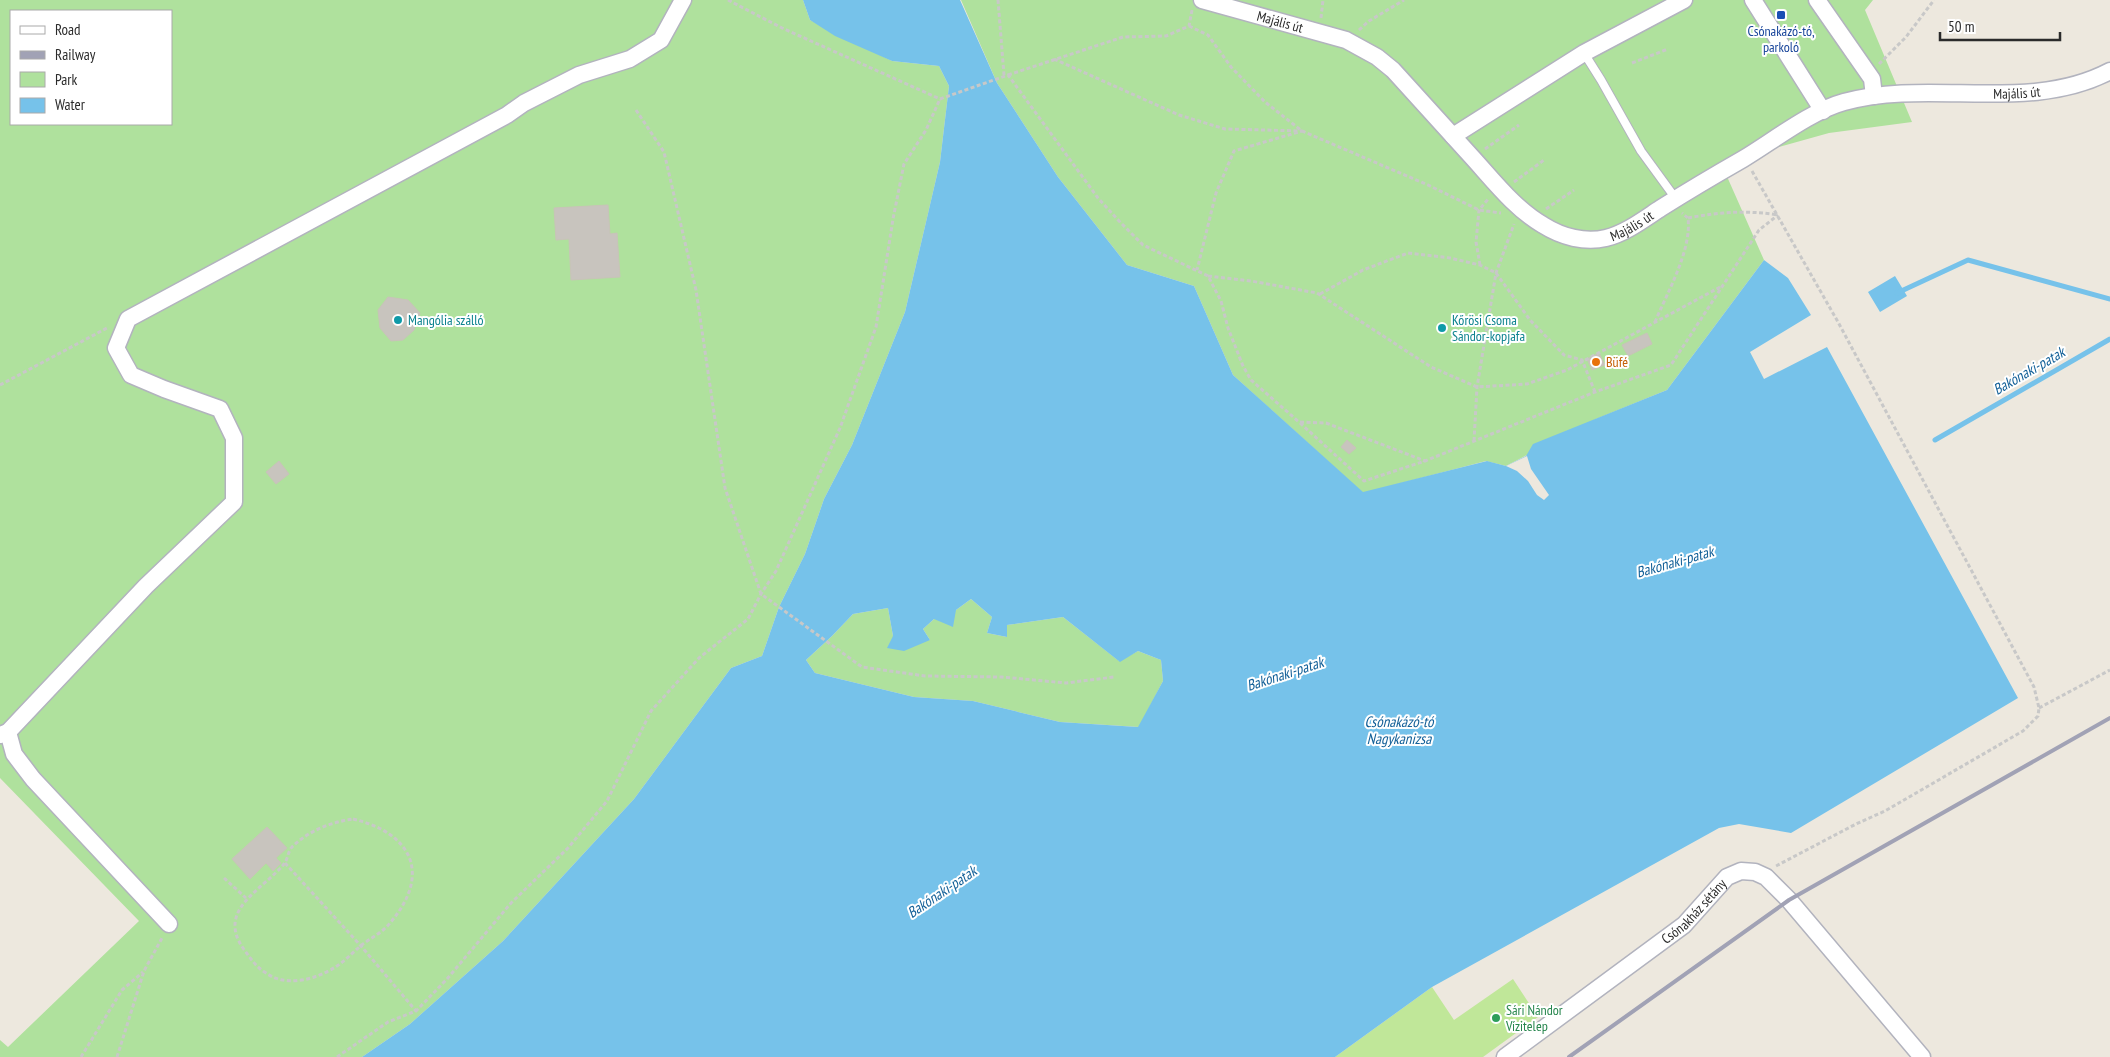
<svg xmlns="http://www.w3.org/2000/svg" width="2110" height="1057" font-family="'PT Sans Narrow',sans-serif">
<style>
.green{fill:#afe19d;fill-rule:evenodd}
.pitch{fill:#c0e799}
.water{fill:#76c2ea;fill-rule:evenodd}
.pier{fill:#ede8de}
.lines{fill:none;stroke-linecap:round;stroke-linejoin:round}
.stream{stroke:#76c2ea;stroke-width:5}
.building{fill:#c8c4be;stroke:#c8c4b8}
.service-casing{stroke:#b2b3be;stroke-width:10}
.minor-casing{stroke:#b2b3be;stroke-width:19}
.path{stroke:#c8c8c8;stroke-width:3;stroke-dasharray:4 2.5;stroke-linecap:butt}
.service{stroke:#fff;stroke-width:8}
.minor{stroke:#fff;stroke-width:16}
.rail{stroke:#a1a2b5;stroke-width:4}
.transit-dot{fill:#1a4fb4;stroke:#fff;stroke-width:2}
.culture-dot{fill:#0f9aa8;stroke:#fff;stroke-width:2}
.food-dot{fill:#e8710a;stroke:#fff;stroke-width:2}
.leisure-dot{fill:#2e9e5b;stroke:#fff;stroke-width:2}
.labels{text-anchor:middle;stroke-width:4;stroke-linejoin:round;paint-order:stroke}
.street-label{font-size:14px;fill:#2b2b2b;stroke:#fff}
.transit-label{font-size:14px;fill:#164399;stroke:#fff}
.culture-label{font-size:14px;fill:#0d838f;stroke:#fff;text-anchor:start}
.food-label{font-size:14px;fill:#c56008;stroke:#fff;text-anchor:start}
.leisure-label{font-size:14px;fill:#27864d;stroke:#fff;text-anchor:start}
.water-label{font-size:15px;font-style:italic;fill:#136098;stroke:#fff}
</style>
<rect width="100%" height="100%" fill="#ede8de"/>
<path class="green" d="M 0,0 L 803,0 L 810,20 L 892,61 L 939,66 L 949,86 L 940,162 L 905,312 L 852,445 L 824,499 L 805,554 L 779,607 L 762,656 L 731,668 L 634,799 L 503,941 L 410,1024 L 362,1057 L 0,1057 L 0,1040 L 8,1047 L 139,921 L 0,778 ZM 11,11 L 171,11 L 171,124 L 11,124 Z
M 961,0 L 1873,0 L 1865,10 L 1912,122 L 1829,133 L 1721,163 L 1764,260 L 1667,390 L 1596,419 L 1506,466 L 1486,461 L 1363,493 L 1233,375 L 1194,286 L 1127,265 L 1058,177 L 997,83 Z
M 971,599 L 992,617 L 987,633 L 1007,637 L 1007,625 L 1063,617 L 1119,661 L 1138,651 L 1161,660 L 1163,681 L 1139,727 L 1060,722 L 973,701 L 914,697 L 815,673 L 806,660 L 832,636 L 853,614 L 888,608 L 893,636 L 930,640 L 923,629 L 934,619 L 956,610 Z"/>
<path class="pitch" d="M 1513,979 L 1538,1017 L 1483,1057 L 1335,1057 L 1432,987 L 1454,1020 Z"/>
<path class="water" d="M 803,0 L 960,0 L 997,83 L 1058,177 L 1127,265 L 1194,286 L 1233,375 L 1363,492 L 1487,461 L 1506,466 L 1526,456 L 1533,444 L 1667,390 L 1764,260 L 1788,278 L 1811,315 L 1750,352 L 1764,379 L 1827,347 L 2018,698 L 1791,833 L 1739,824 L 1719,828 L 1432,987 L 1335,1057 L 362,1057 L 410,1024 L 503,941 L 634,799 L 731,668 L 762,656 L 779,607 L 805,554 L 824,499 L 852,445 L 905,312 L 940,162 L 949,86 L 939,66 L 892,61 L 835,36 L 810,20 ZM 971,599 L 992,617 L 987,633 L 1007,637 L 1007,625 L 1063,617 L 1120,662 L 1138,651 L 1161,660 L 1163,681 L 1138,727 L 1060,722 L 973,701 L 914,697 L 815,673 L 806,660 L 832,636 L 853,614 L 888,608 L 893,636 L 887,648 L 904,651 L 930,640 L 923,629 L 934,619 L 953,627 L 956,610 Z
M 1895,276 L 1907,296 L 1880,312 L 1868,292 Z"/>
<path class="pier" d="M 1527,456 L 1531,469 L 1549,495 L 1544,500 L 1537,495 L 1528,481 L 1517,471 L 1506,466 Z"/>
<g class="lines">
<path class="stream" d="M 1897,293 L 1968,260 L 2110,299
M 1935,440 L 2110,339"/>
</g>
<path class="building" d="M 608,205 L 610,234 L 617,233 L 620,277 L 571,280 L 569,239 L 556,240 L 554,208 Z
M 388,297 L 408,300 L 420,313 L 414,330 L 403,340 L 391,341 L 380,328 L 378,310 Z
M 1647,333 L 1652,344 L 1628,356 L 1622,345 Z
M 1599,353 L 1605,365 L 1592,370 L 1587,359 Z
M 1347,440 L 1356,448 L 1349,454 L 1341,447 Z
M 279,461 L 289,474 L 276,484 L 266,472 Z
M 267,827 L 287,848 L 276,858 L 281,863 L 273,871 L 266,863 L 250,879 L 232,859 Z"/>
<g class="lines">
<g class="service-casing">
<path id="service" d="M 1584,53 L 1601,80 L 1641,151 L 1676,199"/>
</g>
<g class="minor-casing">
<g id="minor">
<path id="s1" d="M 1202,0 L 1346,40 L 1377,57 L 1393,70 C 1419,99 1445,127 1471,156 C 1493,180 1515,209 1543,225 C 1562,237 1585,243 1606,238 C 1626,233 1644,219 1661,208 C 1688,191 1715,175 1743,159 C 1773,141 1811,111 1844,102 C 1931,78 2028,114 2110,71"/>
<path d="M 1753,0 L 1823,111"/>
<path d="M 1817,0 L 1872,79 L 1874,96"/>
<path d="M 1453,136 L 1584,53 L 1684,0"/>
<path d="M 8,732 L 14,754 L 33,779 L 169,924"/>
<path d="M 0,735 L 8,732 L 146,586 L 234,502 L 234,438 L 220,409 L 164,389 L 131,375 L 116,348 L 128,319 L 507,115 L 524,103 L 579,75 L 630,59 L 661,40 L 683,0"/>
<path id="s2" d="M 1505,1057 L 1684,925 L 1727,877 L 1741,871 L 1755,872 L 1766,877 L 1789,900 L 1922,1057"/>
</g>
</g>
<path class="path" d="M 728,0 L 782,28 L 940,99 L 1008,75 L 1098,198 L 1119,221 L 1143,245 L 1208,276 L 1221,301 L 1228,328 L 1243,366 L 1251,380 L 1299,422 L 1326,423 L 1425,461
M 998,0 L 1004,75
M 1321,18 L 1323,0
M 1189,26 L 1208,35 L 1231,67 L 1265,102 L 1302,131 L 1428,185 L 1479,210 L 1501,213
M 1359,30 L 1369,21 L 1404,0
M 1054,59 L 1179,115 L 1225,129 L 1302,131 L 1234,151 L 1216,193 L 1197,270
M 1632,63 L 1668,49
M 1879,64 L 1906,37 L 1934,0
M 1008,75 L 1123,37 L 1166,36 L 1189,26 L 1192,10
M 636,110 L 664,152 L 696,290 L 725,488 L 761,594 L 862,667 L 925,676 L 1002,677 L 1066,683 L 1114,677
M 1485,149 L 1519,125
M 1752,171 L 1838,322 L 2034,687 L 2039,708 L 2038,716 L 2023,731 L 1885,811 L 1856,824 L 1776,866
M 1514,182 L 1544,160
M 1546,209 L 1574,190
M 1688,218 C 1719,212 1747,210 1778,215
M 1480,265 L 1476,242 L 1479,210 L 1489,198
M 1208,276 L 1251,281 L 1317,293 L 1431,367 L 1477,387 L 1527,384 L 1567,370 L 1722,286
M 1320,294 L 1363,270 L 1408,253 L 1450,258 L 1480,265 L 1496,273 L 1530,320 L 1564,355 L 1582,360 L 1595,392
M 1655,322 C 1667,293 1692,250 1688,218 L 1682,213
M 0,385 L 107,328
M 1300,423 L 1364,481 L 1425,461 L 1595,392 L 1671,365 L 1759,230 L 1778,215
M 1474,441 L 1477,387 L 1496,273 L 1514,224
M 2039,708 L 2110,670
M 353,819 C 412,833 432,874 390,923 C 383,932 371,938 363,944 C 354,951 346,960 337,966 C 317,979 287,988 266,973 C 256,967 250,958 243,948 C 216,909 264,889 284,864 C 288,859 288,851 292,847 C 308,831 331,822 353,819 Z
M 285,863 L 361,946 L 416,1011
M 224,878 L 246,898
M 81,1057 L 122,990 L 143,972
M 117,1057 L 144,971 L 162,938
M 337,1057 L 388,1022 L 416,1011 L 447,979 L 511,903 L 568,848 L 607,801 L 651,711 L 699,658 L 748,619 L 761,594 L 776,571 L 840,428 L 876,327 L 893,219 L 904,164 L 926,130 L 940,99"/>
<use href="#service" class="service"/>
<use href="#minor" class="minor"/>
<path class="rail" d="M 1569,1057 L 1789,900 L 2110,718"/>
</g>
<rect class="transit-dot" x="1776" y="10" width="10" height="10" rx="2.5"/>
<g class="culture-dot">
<circle cx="398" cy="320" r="5"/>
<circle cx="1442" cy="328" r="5"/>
</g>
<circle class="food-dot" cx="1596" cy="362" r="5"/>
<circle class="leisure-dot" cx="1496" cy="1018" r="5"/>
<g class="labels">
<g class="street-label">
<text dy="5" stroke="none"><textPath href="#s1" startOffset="81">Majális út</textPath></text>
<text dy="5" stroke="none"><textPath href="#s1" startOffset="936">Majális út</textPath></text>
<text dy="5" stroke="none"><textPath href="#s1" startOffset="516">Majális út</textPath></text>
<text dy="5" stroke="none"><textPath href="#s2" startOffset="239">Csónakház sétány</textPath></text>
</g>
<g class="transit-label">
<text x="1781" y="36">Csónakázó-tó,<tspan x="1781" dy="16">parkoló</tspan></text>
</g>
<g class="culture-label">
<text x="408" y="325">Mangólia szálló</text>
<text x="1452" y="325">Kőrösi Csoma<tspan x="1452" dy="16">Sándor-kopjafa</tspan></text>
</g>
<g class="food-label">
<text x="1606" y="367">Büfé</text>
</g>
<g class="leisure-label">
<text x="1506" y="1015">Sári Nándor<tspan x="1506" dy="16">Vízitelep</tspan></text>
</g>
<g class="water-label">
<text transform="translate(2029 371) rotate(-30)" y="5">Bakónaki-patak</text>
<text transform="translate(1675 562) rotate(-16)" y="5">Bakónaki-patak</text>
<text transform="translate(1285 674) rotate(-18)" y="5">Bakónaki-patak</text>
<text x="1399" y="727">Csónakázó-tó<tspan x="1399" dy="17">Nagykanizsa</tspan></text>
<text transform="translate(942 892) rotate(-34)" y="5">Bakónaki-patak</text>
</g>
</g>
<rect x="10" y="10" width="162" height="115" fill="#ffffff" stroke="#aaaaaa"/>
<rect x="20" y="26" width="25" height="8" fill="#ffffff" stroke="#aaaaaa"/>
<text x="55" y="35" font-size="15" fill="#2b2b2b">Road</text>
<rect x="20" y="51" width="25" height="8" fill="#a1a2b5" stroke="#aaaaaa"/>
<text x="55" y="60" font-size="15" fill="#2b2b2b">Railway</text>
<rect x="20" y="72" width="25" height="15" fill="#afe19d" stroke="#aaaaaa"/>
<text x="55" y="85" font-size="15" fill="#2b2b2b">Park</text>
<rect x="20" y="98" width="25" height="15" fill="#76c2ea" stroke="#aaaaaa"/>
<text x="55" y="110" font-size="15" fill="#2b2b2b">Water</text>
<path d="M1940 32v8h120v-8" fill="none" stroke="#2b2b2b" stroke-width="2.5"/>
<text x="1948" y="32" font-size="15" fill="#2b2b2b" stroke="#ffffff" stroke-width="4" paint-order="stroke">50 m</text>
</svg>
